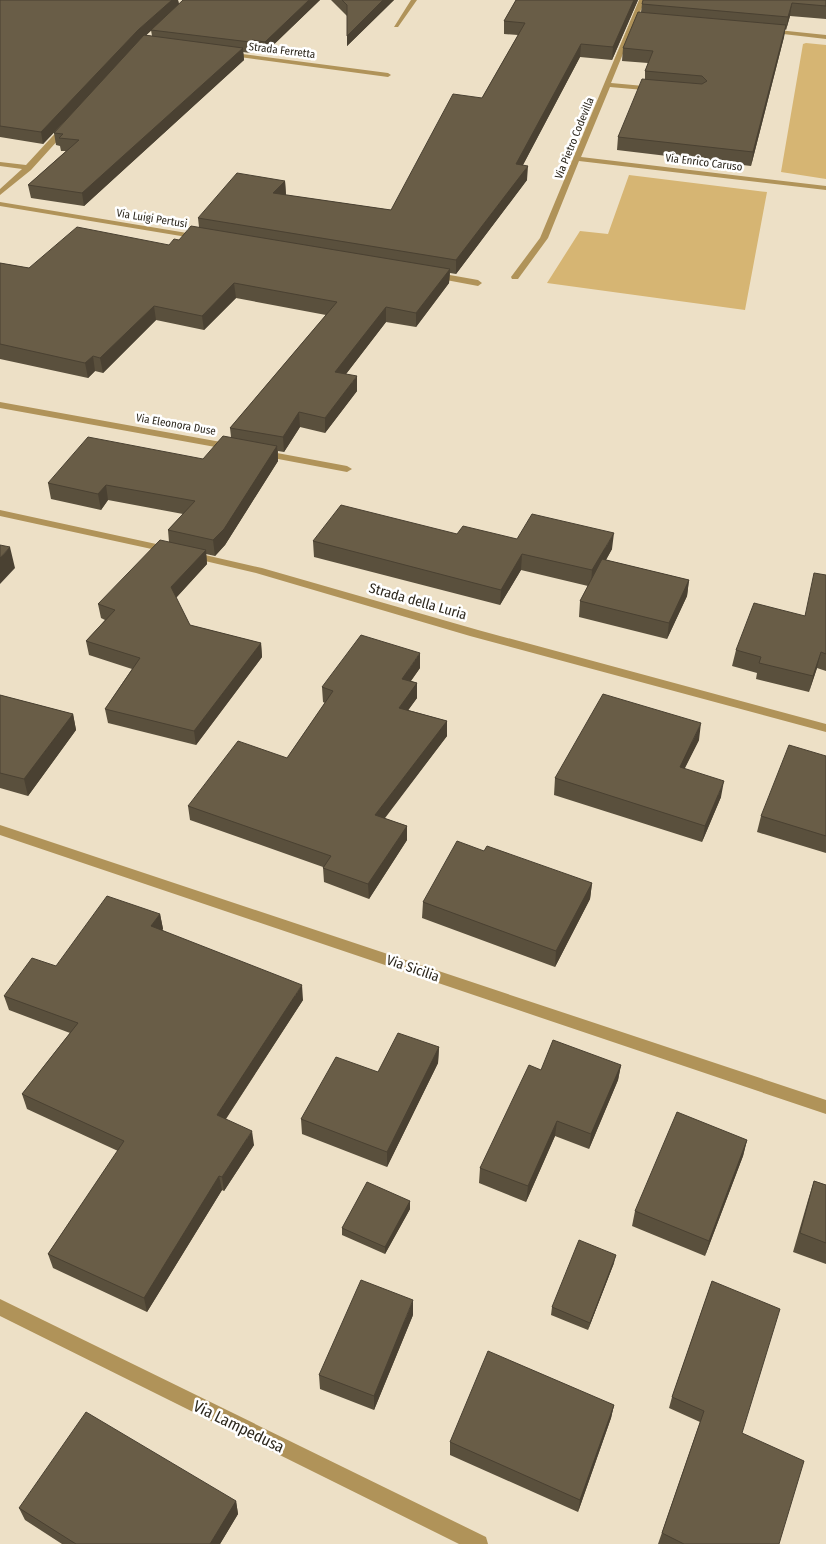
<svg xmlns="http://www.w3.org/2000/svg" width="826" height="1544" font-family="'Fira Sans Condensed',sans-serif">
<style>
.green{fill:#d6b573}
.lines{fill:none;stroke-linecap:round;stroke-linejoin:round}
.minor{fill:#b09359;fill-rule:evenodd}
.wall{fill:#5a503d;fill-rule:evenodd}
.shaded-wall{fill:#4a4132}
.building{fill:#695d47;stroke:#4a4132}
.labels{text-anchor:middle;stroke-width:5;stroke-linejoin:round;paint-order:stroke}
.far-street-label{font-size:11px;fill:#2c271d;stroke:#fff}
.street-label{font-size:14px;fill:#2c271d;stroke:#fff}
.near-street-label{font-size:16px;fill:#2c271d;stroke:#fff}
</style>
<rect width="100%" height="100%" fill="#ede0c6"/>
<path class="green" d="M 806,43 L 826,45 L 826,179 L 781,172 L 803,44 Z
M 629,175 L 767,192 L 745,310 L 547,283 L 580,231 L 608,234 Z"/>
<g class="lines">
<path class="minor" d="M 411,0 L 417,0 L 398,27 L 394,27 Z
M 639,0 L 645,0 L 611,83 L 655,87 L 659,89 L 655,91 L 610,87 L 581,157 L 826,186 L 826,190 L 579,161 L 548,238 L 518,279 L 512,279 L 511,277 L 540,238 Z
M 768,29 L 826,35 L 826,39 L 766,32 L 765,31 Z
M 227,52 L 388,73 L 391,75 L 388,77 L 225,55 L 225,53 Z
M 62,126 L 69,128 L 31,170 L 0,195 L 0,189 L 22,169 L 0,166 L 0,162 L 26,165 Z
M 0,202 L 199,235 L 203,237 L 199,239 L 0,206 Z
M 433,272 L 478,280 L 482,283 L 478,286 L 430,277 L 429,275 Z
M 0,402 L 232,444 L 237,447 L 232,450 L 0,408 Z
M 261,450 L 347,466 L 352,469 L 347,472 L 257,455 L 257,451 Z
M 0,510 L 170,547 L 175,550 L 170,553 L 0,516 Z
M 192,552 L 262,568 L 478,630 L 826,724 L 826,732 L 470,636 L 256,573 L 188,557 L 187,555 L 188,553 Z
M 0,825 L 826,1100 L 826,1114 L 0,835 Z
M 0,1299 L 486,1537 L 488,1544 L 459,1544 L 0,1316 Z"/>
</g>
<path class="wall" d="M 0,0 L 178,0 L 179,4 L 183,0 L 320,0 L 265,53 L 253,51 L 250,53 L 243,52 L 244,60 L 84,206 L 31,198 L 28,185 L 66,151 L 61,151 L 60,146 L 56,145 L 54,133 L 69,117 L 43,144 L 0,137 ZM 151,30 L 152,36 L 146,35 Z
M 331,0 L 394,0 L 347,46 L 347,16 Z
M 516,0 L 638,0 L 612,60 L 580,57 L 523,165 L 527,180 L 456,274 L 450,273 L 449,283 L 416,327 L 386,322 L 346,374 L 357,391 L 325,433 L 300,427 L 284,452 L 278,451 L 278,461 L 225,545 L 215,556 L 206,554 L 207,564 L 176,598 L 190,625 L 261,643 L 262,657 L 196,745 L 108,723 L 105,709 L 132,669 L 89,655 L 86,641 L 105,620 L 101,618 L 98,604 L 169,542 L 168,530 L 183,514 L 108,500 L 101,510 L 51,499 L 48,483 L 203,459 L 231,437 L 230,428 L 326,315 L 236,298 L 204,330 L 156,320 L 103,373 L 95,371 L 88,378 L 0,359 L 0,263 L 29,268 L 169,245 L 179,240 L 199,227 L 198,218 L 285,181 L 286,195 L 391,210 L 482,98 L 518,35 L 504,34 L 504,21 Z
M 826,0 L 826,19 L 790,16 L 786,30 L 785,29 L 784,37 L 751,166 L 617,150 L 618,137 L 645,79 L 645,71 L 648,63 L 622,61 L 623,48 L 641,12 L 642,4 Z
M 457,534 L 517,539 L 612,549 L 606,560 L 689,580 L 687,596 L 667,639 L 579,617 L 580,601 L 588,586 L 521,570 L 500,605 L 314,557 L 313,541 Z
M 826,575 L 826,671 L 817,668 L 809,692 L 756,679 L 757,673 L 732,666 L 736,650 L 805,616 Z
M 420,668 L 411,681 L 417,683 L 417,698 L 408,710 L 447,721 L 447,736 L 384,818 L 407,826 L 407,840 L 369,899 L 324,882 L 323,867 L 190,820 L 188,806 L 287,758 L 325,703 L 323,702 L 322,687 Z
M 0,695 L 73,714 L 76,730 L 28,796 L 0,788 Z
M 699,740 L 684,769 L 721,797 L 702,842 L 554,795 L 555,778 Z
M 826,756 L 826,853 L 757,832 L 761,816 Z
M 484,851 L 592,883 L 590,899 L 555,967 L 422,918 L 423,902 Z
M 160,914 L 163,929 L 162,930 L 303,1000 L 226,1119 L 254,1145 L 224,1191 L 222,1190 L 147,1312 L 53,1268 L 48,1254 L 118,1151 L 27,1109 L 22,1094 L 70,1033 L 9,1010 L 4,996 L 56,966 Z
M 439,1047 L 438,1063 L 387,1167 L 302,1134 L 301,1119 L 378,1072 Z
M 621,1065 L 618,1080 L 589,1149 L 555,1136 L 526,1202 L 479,1183 L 480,1168 L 541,1070 Z
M 747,1140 L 743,1156 L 705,1256 L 632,1226 L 635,1211 Z
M 814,1181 L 826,1185 L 826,1264 L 793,1252 L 808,1200 Z
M 410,1201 L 410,1209 L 385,1254 L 342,1235 L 342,1228 Z
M 614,1263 L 588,1330 L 551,1315 L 552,1307 Z
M 712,1281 L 742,1433 L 779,1544 L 658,1544 L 700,1422 L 669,1408 L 672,1397 Z
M 413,1315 L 374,1410 L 320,1389 L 319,1375 Z
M 614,1405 L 611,1418 L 578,1512 L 450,1455 L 450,1442 Z
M 236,1501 L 238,1514 L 220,1544 L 62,1544 L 25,1520 L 19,1508 Z"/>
<path class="shaded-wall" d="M 172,0 L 178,0 L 179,5 L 140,41 L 43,144 L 41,132 L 138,30 Z
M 309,0 L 320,0 L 265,53 L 265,42 Z
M 383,0 L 394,0 L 347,46 L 347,36 Z
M 634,0 L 638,0 L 612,60 L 613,47 Z
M 792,3 L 790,16 L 786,30 L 788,17 Z
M 786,25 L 784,37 L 751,166 L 753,152 Z
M 252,40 L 253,51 L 250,53 L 250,42 Z
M 581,44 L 580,57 L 516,178 L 516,164 Z
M 243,48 L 244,60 L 84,206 L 82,193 Z
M 528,166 L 527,180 L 456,274 L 456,260 Z
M 285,181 L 286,196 L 273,193 Z
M 450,269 L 449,283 L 416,327 L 416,313 Z
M 234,283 L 236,298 L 204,330 L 202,316 Z
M 154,306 L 156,320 L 103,373 L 100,358 Z
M 386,307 L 386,322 L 336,387 L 335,372 Z
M 93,356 L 95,371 L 88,378 L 85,363 Z
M 357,376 L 357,391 L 325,433 L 325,418 Z
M 299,412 L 300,427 L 284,452 L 283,437 Z
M 277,446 L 278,461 L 225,545 L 215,556 L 213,540 Z
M 106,485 L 108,500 L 101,510 L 98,494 Z
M 614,533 L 612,549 L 591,586 L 592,570 Z
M 10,547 L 15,568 L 0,584 L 0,558 Z
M 206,550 L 207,564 L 173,601 L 171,587 Z
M 522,554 L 521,570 L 500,605 L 501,590 Z
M 689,580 L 687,596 L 667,639 L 669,623 Z
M 261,643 L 262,657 L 196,745 L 194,731 Z
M 821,652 L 817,668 L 809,692 L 813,676 Z
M 420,653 L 420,668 L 402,693 L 402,679 Z
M 417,683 L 417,698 L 399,723 L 399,708 Z
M 73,714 L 76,730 L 28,796 L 24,779 Z
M 447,721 L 447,736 L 376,830 L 375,815 Z
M 701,723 L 699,740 L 677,784 L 680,767 Z
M 724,781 L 721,797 L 702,842 L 705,826 Z
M 407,826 L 407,840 L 369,899 L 368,884 Z
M 592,883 L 590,899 L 555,967 L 556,951 Z
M 160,914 L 163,929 L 154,941 L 151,926 Z
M 302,985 L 303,1000 L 219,1129 L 217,1115 Z
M 439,1047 L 438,1063 L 387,1167 L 387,1152 Z
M 621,1065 L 618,1080 L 589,1149 L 591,1134 Z
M 557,1121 L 555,1136 L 526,1202 L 528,1186 Z
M 252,1131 L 254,1145 L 224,1191 L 222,1177 Z
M 747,1140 L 743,1156 L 705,1256 L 709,1241 Z
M 219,1176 L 222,1190 L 147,1312 L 144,1298 Z
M 410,1201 L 410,1209 L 385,1254 L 385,1247 Z
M 616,1255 L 614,1263 L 588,1330 L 590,1323 Z
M 413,1300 L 413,1315 L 374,1410 L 374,1396 Z
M 614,1405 L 611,1418 L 578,1512 L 580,1500 Z
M 236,1501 L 238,1514 L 220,1544 L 210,1544 Z"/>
<path class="building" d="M 0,0 L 172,0 L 138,30 L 41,132 L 0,126 Z
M 183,0 L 309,0 L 265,42 L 252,40 L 250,42 L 151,30 Z
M 342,0 L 383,0 L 347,36 L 347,5 Z
M 516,0 L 634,0 L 613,47 L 581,44 L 516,164 L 528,166 L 456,260 L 198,218 L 237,173 L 285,181 L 273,193 L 391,210 L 453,94 L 482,98 L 525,23 L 504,21 Z
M 643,0 L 826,0 L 826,6 L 792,3 L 788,17 L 642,4 Z
M 638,12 L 786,25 L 753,152 L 618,137 L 642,79 L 702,84 L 707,81 L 702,76 L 645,71 L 653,51 L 623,48 Z
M 144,35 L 243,48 L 82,193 L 28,185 L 79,140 L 59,138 L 63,134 L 54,133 Z
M 191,226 L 450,269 L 416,313 L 386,307 L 335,372 L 357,376 L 325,418 L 299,412 L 283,437 L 230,428 L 337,302 L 234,283 L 202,316 L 154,306 L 100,358 L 93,356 L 85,363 L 0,344 L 0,263 L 29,268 L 77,227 L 169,245 L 174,239 L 179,240 Z
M 223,436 L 277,446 L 224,529 L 213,540 L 168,530 L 195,501 L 106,485 L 98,494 L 48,483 L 88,437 L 203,459 Z
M 341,505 L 457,534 L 463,526 L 517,539 L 532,514 L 614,533 L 592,570 L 522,554 L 501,590 L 313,541 Z
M 160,540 L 206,550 L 171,587 L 190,625 L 261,643 L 194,731 L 105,709 L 140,658 L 86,641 L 115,610 L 98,604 Z
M 0,545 L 10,547 L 0,558 Z
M 602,559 L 689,580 L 669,623 L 580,601 Z
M 814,573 L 826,575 L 826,654 L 821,652 L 813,676 L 759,663 L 761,657 L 736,650 L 754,603 L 805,616 Z
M 361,635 L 420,653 L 402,679 L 417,683 L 399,708 L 447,721 L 375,815 L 407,826 L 368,884 L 323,868 L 331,856 L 188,806 L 238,741 L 287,758 L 333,691 L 322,687 Z
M 603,694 L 701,723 L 680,767 L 724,781 L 705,826 L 555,778 Z
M 0,695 L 73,714 L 24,779 L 0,773 Z
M 789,745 L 826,756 L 826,836 L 761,816 Z
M 457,841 L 484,851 L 487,846 L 592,883 L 556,951 L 423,902 Z
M 107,896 L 160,914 L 151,926 L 302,985 L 217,1115 L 252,1131 L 222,1177 L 219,1176 L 144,1298 L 48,1254 L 124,1141 L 22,1094 L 78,1023 L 4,996 L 32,958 L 56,966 Z
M 398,1033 L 439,1047 L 387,1152 L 301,1119 L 336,1057 L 378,1072 Z
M 553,1040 L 621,1065 L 591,1134 L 557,1121 L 528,1186 L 480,1168 L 529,1065 L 541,1070 Z
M 677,1112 L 747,1140 L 709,1241 L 635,1211 Z
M 814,1181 L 826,1185 L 826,1243 L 800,1233 Z
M 367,1182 L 410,1201 L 385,1247 L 342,1228 Z
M 579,1240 L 616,1255 L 590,1323 L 552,1307 Z
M 361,1280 L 413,1300 L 374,1396 L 319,1375 Z
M 712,1281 L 780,1309 L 742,1433 L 804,1461 L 779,1544 L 684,1544 L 662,1533 L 704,1411 L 672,1397 Z
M 488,1351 L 614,1405 L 580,1500 L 450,1442 Z
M 86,1412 L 236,1501 L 210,1544 L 76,1544 L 19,1508 Z"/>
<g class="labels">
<g class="far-street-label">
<text transform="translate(282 50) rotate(7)" y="4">Strada Ferretta</text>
<text transform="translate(574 138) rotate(-68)" y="4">Via Pietro Codevilla</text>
<text transform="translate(704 162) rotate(7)" y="4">Via Enrico Caruso</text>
<text transform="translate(152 218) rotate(9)" y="4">Via Luigi Pertusi</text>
<text transform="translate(176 424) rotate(10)" y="4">Via Eleonora Duse</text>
</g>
<g class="street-label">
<text transform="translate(418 601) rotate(16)" y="5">Strada della Luria</text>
<text transform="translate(413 968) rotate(19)" y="5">Via Sicilia</text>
</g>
<g class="near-street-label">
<text transform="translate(239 1426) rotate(26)" y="6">Via Lampedusa</text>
</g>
</g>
</svg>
